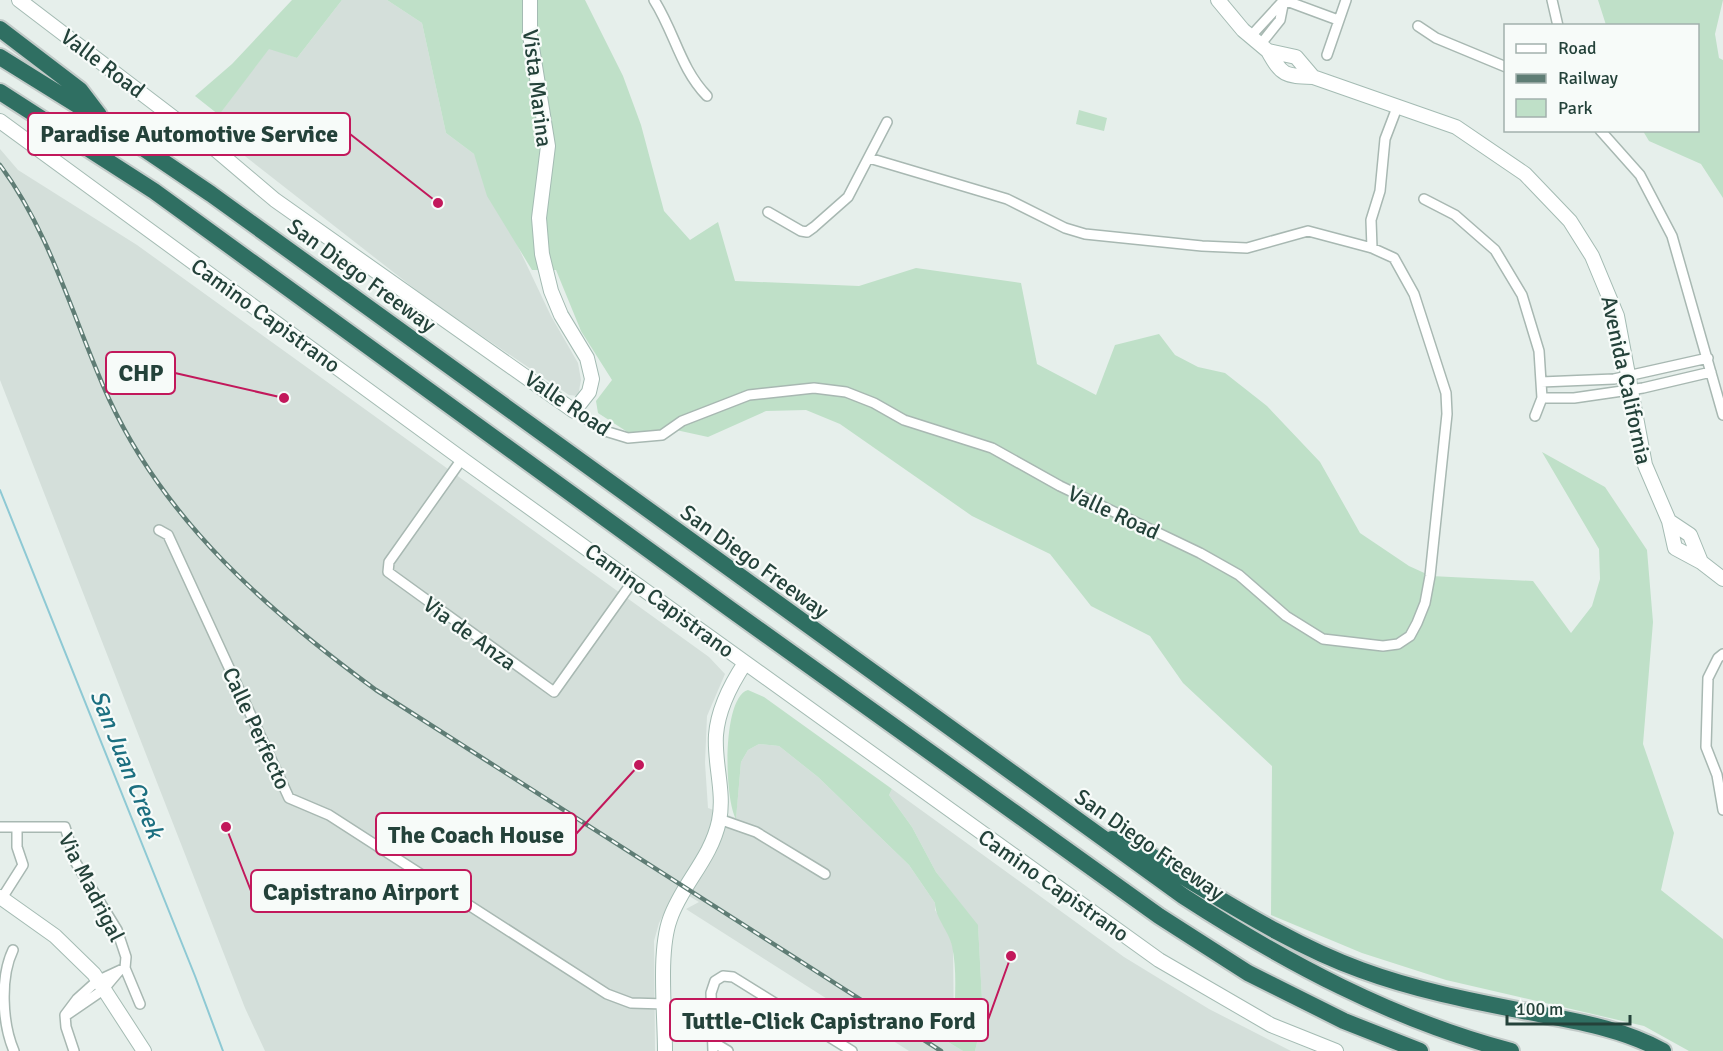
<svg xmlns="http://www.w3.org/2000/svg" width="1723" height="1051" font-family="Signika,sans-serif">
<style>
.built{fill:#d4dfda}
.green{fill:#bfe0c8}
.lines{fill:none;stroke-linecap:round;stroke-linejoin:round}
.stream{stroke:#8ec9d4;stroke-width:2}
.street-casing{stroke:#a8b8b2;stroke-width:12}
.secondary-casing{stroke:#a4bbb3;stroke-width:16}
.highway-casing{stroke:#c2cac8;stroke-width:20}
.street{stroke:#fff;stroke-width:9}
.secondary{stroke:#fff;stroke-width:14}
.highway{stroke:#2f6f62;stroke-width:16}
.rail-casing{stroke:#5f7d75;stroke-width:4.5}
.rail{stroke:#f7fbf9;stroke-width:2;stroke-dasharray:7;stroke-linecap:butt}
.labels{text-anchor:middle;stroke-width:4.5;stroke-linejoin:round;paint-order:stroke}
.street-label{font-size:22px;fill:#24423a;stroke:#f7fbf9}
.water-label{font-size:24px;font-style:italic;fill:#1c6f80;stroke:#f7fbf9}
.leader{fill:none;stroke:#c2185b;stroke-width:2}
.callout-dot{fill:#c2185b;stroke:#f7fbf9;stroke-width:2}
.callout{fill:#f7fbf9;stroke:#c2185b;stroke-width:2}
.callout-label{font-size:24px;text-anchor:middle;font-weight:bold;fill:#24423a}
</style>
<rect width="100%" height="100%" fill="#e6efeb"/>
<path class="built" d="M 342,0 L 387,0 L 422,23 L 446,133 L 474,154 L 551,316 L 578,363 L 581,380 L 578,396 L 569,395 L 429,300 L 209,128 L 269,48 L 297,58 Z
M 0,149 L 18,170 L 137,245 L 709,657 L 725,674 L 707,716 L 705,763 L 708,808 L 736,818 L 741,762 L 748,750 L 759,744 L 779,746 L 818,777 L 909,865 L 935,903 L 935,910 L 948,930 L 953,948 L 954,1033 L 948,1042 L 963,1051 L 909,1051 L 689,911 L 686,909 L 699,902 L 677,889 L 659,923 L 654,941 L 655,1051 L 265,1051 L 245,1008 L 0,380 Z
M 892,789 L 1124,957 L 1209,1009 L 1291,1051 L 975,1051 L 983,1018 L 978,926 L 936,872 L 912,827 L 889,795 Z"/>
<path class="green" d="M 292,0 L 342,0 L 297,58 L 269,49 L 219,115 L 195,96 L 232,64 Z
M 387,0 L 585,0 L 623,76 L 641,125 L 664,211 L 690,240 L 718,222 L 735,281 L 859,286 L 916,268 L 1021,283 L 1037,364 L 1096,395 L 1115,345 L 1159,334 L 1175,355 L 1198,367 L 1225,373 L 1267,406 L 1320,462 L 1360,533 L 1409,566 L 1431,576 L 1533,581 L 1571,633 L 1592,606 L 1600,579 L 1599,549 L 1542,452 L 1605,487 L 1647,550 L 1653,622 L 1643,744 L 1674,833 L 1661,890 L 1723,939 L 1723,1051 L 1689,1051 L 1644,1026 L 1446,980 L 1362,953 L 1271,915 L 1272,766 L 1183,683 L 1150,636 L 1091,606 L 1050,554 L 972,516 L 840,424 L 806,410 L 766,411 L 708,437 L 676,430 L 629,433 L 598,413 L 596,401 L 612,380 L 581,331 L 556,270 L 532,270 L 487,196 L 474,154 L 446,133 L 422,23 Z
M 1598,0 L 1723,0 L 1715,34 L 1719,58 L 1723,60 L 1723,198 L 1701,164 L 1649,141 L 1643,131 L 1698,130 L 1698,26 L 1606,25 Z
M 1079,110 L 1107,118 L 1104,131 L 1076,124 Z
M 748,690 L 764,697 L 892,789 L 889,795 L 912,827 L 936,872 L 978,925 L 983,1018 L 975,1051 L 963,1051 L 948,1042 L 954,1033 C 954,1005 958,973 952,946 C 949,931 935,918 935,903 L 909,865 L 818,777 L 779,746 L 759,744 L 748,750 L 741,762 L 736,819 C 724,798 722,697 748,690 Z"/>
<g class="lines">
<path class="stream" d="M 0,490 L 195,976 L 223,1051"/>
<g class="street-casing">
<path id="street" d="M 654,0 C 675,33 680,68 707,96
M 1284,0 L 1338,20
M 1552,0 L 1558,26
M 1418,26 L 1436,38 L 1506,67
M 1250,37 L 1284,0
M 1260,45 L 1280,20 L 1284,0
M 1327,55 L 1346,0
M 1600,130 L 1640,175 L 1672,236 L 1723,415
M 1424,199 L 1455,215 L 1495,250 L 1522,295 L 1539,351 L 1542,398 L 1535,416
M 768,212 L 801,231 L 807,232 L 814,227 L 848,197 L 887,122
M 1372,248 L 1371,220 L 1380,191 L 1385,139 L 1398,105
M 1541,382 L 1614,379 L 1708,358
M 1542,398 L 1574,398 L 1643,388 L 1711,372
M 574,411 L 605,431 L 628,438 L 662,435 L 682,421 L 749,395 L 814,388 L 846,392 L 874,403 L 904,420 L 992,448 L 1060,486 L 1200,553 L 1239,575 L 1286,616 L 1323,639 L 1383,646 L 1398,644 L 1410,636 L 1417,623 L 1425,603 L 1430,576 L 1447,414 L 1446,393 L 1414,294 L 1394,258 L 1372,248 L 1308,231 L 1247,248 L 1202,246 L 1085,234 L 1065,228 L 1007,199 L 869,158
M 462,459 L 389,562 L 388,572 L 554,692 L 633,581
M 159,530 L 168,535 L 289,798 L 329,815 L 607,994 L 631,1003 L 665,1004
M 1723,654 L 1718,658 L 1708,678 L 1706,747 L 1717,775 L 1723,810
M 719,819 L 756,832 L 825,874
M 0,827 L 65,827 L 76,863 L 117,930 L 126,957 L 125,968 L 140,1004
M 2,898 L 23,865 L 17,847 L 17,828
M 13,950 C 0,977 2,1023 14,1051
M 68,1014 L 103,990 L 119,971
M 713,1042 L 728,1051
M 74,1051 L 66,1027 L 65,1015 L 77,999 L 97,981 L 125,968
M 713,1051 L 711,993 L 715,981 L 723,976 L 733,977 L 852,1051"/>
</g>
<g class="secondary-casing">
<path id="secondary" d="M 19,0 L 216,150 L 275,200 L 574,411 L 589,392 L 592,379 L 587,358 L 561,315 L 551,291 L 542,254 L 539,218 L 548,146 L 530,35 L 530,0
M 1218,0 L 1243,30 L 1268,51
M 1268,51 L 1296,57 L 1313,77 C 1285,76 1282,76 1268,51 Z
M 1313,77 L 1456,127 L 1525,174 L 1570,221 L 1592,256 L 1617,316 L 1645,465 L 1669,521
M 0,121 L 462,459 L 1159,960 L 1271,1025 L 1336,1051
M 1701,562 L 1690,535 L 1669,521 L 1675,548 L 1701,562 L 1723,579
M 0,897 L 55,936 L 94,974 L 144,1051
M 665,1051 C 665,1014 658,952 670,919 C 682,884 711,859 719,821 C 725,793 714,763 716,735 C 718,709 731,684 745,663"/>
</g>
<g class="highway-casing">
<path id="highway" d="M 0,29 L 80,90 L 99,115
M 0,57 L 106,123 L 211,194 L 1183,896 C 1285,962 1393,1020 1511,1051
M 0,92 L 154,191 L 730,609 L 1159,916 L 1248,973 L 1344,1021 L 1420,1051
M 1112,839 C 1148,849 1165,866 1195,884 C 1248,916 1303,949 1361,970 C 1415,990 1472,1001 1528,1012 C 1574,1021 1622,1028 1663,1051"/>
</g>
<use href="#street" class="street"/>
<use href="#secondary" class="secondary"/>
<use href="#highway" class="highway"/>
<g class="rail-casing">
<path id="rail" d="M 0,165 C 52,235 73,320 109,399 C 166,522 268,611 376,690 L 941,1051"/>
</g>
<use href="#rail" class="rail"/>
</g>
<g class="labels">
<g class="street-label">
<text transform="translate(103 63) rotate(37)" y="8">Valle Road</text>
<text transform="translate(538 88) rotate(83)" y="8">Vista Marina</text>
<text transform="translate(362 275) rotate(36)" y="8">San Diego Freeway</text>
<text transform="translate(266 315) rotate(36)" y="8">Camino Capistrano</text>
<text transform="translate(1627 380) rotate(78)" y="8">Avenida California</text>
<text transform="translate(568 403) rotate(34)" y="8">Valle Road</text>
<text transform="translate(1114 512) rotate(25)" y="8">Valle Road</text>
<text transform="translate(755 561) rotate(36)" y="8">San Diego Freeway</text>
<text transform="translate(660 600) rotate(36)" y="8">Camino Capistrano</text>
<text transform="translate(470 633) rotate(36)" y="8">Via de Anza</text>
<text transform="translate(257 728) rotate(65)" y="8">Calle Perfecto</text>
<text transform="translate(1150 844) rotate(35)" y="8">San Diego Freeway</text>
<text transform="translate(1054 885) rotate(35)" y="8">Camino Capistrano</text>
<text transform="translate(92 887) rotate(63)" y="8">Via Madrigal</text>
</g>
<g class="water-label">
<text transform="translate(127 764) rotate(68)" y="8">San Juan Creek</text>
</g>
</g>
<path class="leader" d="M438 203L350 134M284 398L175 373M639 765L576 834M226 827L251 891M1011 956L988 1020"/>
<g class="callout-dot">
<circle cx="438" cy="203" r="6"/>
<circle cx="284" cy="398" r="6"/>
<circle cx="639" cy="765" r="6"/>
<circle cx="226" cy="827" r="6"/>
<circle cx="1011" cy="956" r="6"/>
</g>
<g class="callout">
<rect x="28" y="113" width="322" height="42" rx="6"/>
<rect x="106" y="352" width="69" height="42" rx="6"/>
<rect x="376" y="813" width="200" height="42" rx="6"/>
<rect x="251" y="870" width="220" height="42" rx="6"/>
<rect x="670" y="999" width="318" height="42" rx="6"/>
</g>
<g class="callout-label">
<text x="189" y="142">Paradise Automotive Service</text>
<text x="141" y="381">CHP</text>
<text x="476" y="843">The Coach House</text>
<text x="361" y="900">Capistrano Airport</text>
<text x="829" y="1029">Tuttle-Click Capistrano Ford</text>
</g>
<rect x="1504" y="24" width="195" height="108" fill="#f7fbf9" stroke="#a3b1ad" stroke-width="1.5"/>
<rect x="1516" y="44" width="30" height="9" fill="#ffffff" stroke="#a3b1ad" stroke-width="1.5"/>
<text x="1558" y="54" font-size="18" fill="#24423a">Road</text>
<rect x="1516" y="74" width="30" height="9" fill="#5f7d75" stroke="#a3b1ad" stroke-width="1.5"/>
<text x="1558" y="84" font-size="18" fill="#24423a">Railway</text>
<rect x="1516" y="99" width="30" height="18" fill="#bfe0c8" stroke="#a3b1ad" stroke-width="1.5"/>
<text x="1558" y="114" font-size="18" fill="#24423a">Park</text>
<path d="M1507 1015v9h123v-9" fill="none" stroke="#24423a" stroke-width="3"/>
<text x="1516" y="1015" font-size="18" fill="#24423a" stroke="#f7fbf9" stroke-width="4.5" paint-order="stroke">100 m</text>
</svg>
